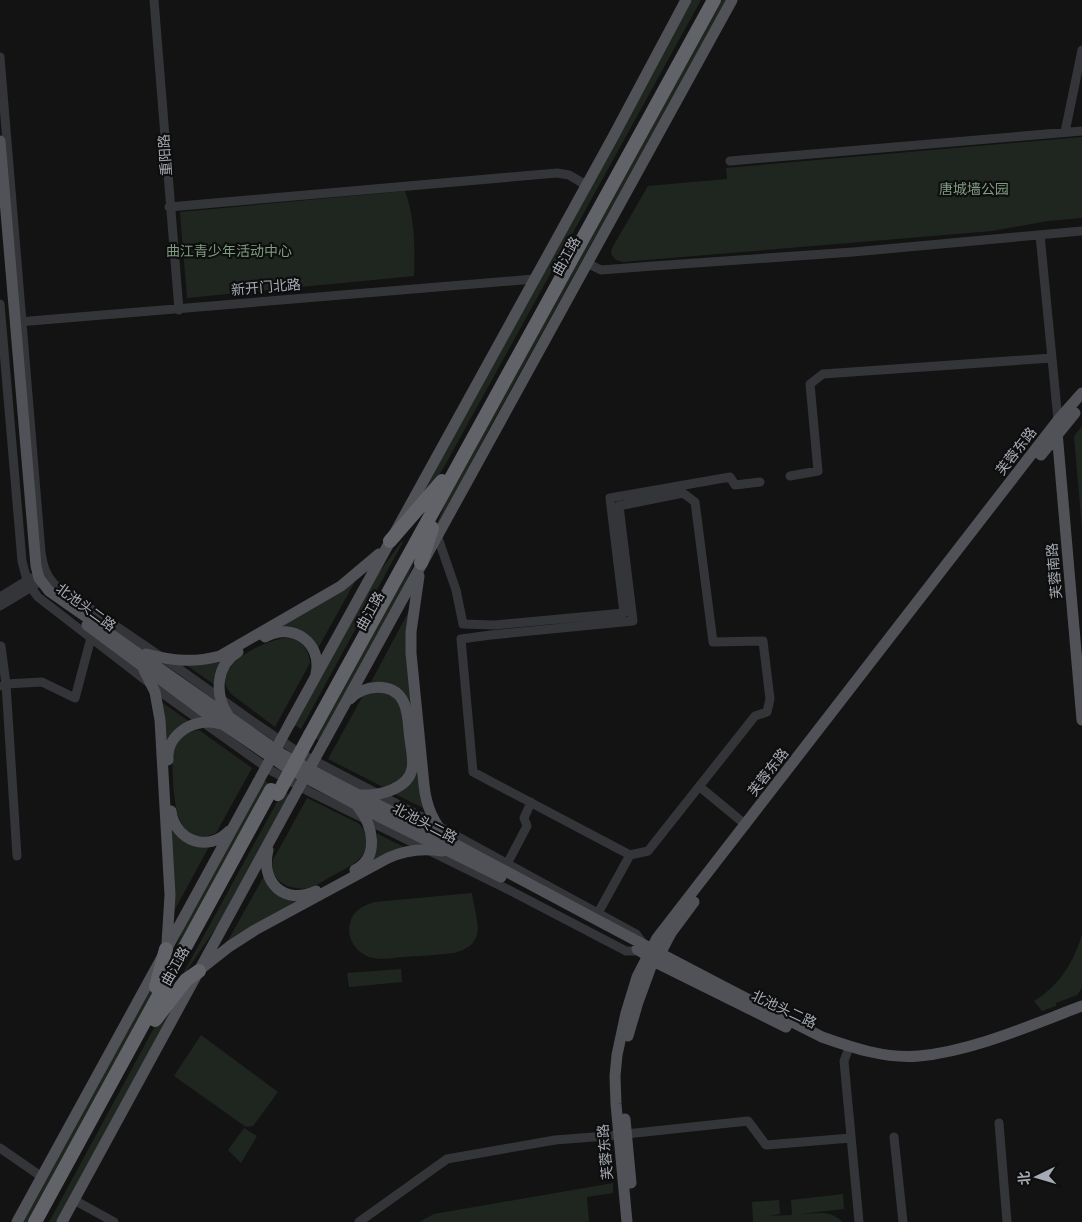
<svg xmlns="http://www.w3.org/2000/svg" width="1082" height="1222" font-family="'DM Sans','Noto Sans SC',sans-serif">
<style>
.green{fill:#1f2620}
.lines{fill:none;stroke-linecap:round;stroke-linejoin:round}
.minor{stroke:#343538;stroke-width:9}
.major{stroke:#505257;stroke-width:11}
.highway{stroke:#616369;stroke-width:14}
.major-bridge{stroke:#505257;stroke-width:11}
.highway-bridge{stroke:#616369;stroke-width:14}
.labels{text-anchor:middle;stroke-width:4.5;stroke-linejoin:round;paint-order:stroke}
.street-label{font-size:14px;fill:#a6aab3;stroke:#0e0e0f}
.park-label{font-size:14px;fill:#7f9c80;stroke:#0e0e0f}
</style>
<rect width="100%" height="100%" fill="#131314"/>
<path class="green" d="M 692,0 L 701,0 L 444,467 L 435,481 L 411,510 Z
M 718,0 L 726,0 L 489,429 L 437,529 L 435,528 L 451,489 Z
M 1082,137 L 1082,218 L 1048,221 L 992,231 L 623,262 L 616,260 L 611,254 L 612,248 L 648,186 L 727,179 L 726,168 Z
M 405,191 C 415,219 415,246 414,276 L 187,298 L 180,212 Z
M 1082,426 L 1082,529 L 1074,436 Z
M 402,541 L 403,542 L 301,729 L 295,725 L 378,574 Z
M 419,549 L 405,585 L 320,741 L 314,737 Z
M 357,578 L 317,650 L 278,629 Z
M 410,609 L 412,707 C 403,689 391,681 371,682 Z
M 285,638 C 300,638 309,648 310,663 L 275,727 L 231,694 C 207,667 265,640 285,638 Z
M 228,655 L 215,685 L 185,664 Z
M 384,691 L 399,701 L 410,763 L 401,780 L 385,788 L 328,759 L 365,692 Z
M 160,701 L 190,722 L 167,744 Z
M 199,730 L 252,768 L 216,833 C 169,854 174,781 172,755 C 174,741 185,732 199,730 Z
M 418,763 L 425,809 L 395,794 Z
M 264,780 L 270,784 L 170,963 L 185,924 Z
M 283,791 L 290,795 L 218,925 L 185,973 L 184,972 Z
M 307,798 L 358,823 C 364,828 365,832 366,840 C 368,860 347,868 332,876 C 325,880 316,886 308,888 C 290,891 268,881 273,860 Z
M 171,823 L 210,845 L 173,913 Z
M 374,832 L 404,847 L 364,867 Z
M 264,876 L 269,884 L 309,897 L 226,944 Z
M 472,893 C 475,919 490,944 454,953 C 437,955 420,956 403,957 C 393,958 383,960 373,958 C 357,954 346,939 350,923 C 353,911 363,905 375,902 Z
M 1082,934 L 1082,988 L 1077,995 L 1056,1003 L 1056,1006 L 1042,1011 L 1034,1001 C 1060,985 1074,962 1082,934 Z
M 401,969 L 402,982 L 349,987 L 347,973 Z
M 150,987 L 154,988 L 148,1004 L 30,1222 L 22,1222 Z
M 177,999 L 58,1222 L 49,1222 L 155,1026 Z
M 201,1035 L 278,1092 L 253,1126 L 246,1127 L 174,1076 Z
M 244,1128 L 257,1136 L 241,1163 L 228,1150 Z
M 613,1183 L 613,1193 L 587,1197 L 589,1222 L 419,1222 L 434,1214 Z
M 843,1194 L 844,1209 L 800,1214 C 818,1214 828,1209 843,1222 L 753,1222 L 752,1202 L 779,1200 L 780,1214 L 769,1216 L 792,1215 L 791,1200 Z"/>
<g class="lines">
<path class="minor" d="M 154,0 L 179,310
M 0,57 L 41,552 C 43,565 45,574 54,584 L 182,671 L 249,719 L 298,752 L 422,817 L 636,934 L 643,943
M 1065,132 L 1082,50
M 730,161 L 1082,131
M 169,207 L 557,173 L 569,175 L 586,185
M 1040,235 L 1058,420
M 587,263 L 601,270 L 653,266 L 853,252 L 1082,231
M 0,304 L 22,561 L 28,584 L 38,597 L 162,693 L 270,770 L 310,792 L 509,890 L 626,951 L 640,951
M 18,322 L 534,279
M 790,476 L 818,471 L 810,384 L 823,374 L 1052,358
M 683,493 L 695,502 L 713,642 L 763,641 L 770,699 L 767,712 L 755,716 L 648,851 L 630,855 L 473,772 L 461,639 L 491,635 L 633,621 L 619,506 Z
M 437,535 L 456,590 L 463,624 L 494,625 L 624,613 L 610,498 L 730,477 L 735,485 L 760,482
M 0,597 L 31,578
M 0,606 L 35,585 L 39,578 L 45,575
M 1,646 L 6,684 L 17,856
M 2,686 L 6,684 L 42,682 L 75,698 L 91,638
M 700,787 L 746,825
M 507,864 L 527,826 L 524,818 L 531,802
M 598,913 L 630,855
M 847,1053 L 844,1061 L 859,1222
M 999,1123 L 1007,1222
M 626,1134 L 748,1121 L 766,1145 L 851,1138
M 894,1137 L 903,1222
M 0,1148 L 42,1177
M 74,1200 L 114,1222
M 359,1222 L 447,1159 L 555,1140 L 619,1135"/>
<path class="major" d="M 0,141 L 36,566 L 39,578 L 49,591 L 282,754 C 346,790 412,821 477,856 C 592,917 706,979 822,1037 C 853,1048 886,1059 919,1056 C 973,1051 1031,1025 1082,1006
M 1057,432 L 1082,720
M 1041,455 L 1075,413
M 419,576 L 411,632 L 411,653 L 424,785 C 426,805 433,823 447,837
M 87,625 L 203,711 L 287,768 L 378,816 L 501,877
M 265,637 C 292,621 323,643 316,674
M 146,654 C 174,661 193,663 220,656 L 341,586 L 379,554
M 144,670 L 155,692 L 160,720 L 170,895 L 167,943
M 350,699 C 363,685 393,681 403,701 C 409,712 408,727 410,739 C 411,748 414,760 412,769 C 408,789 379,796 362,795
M 228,715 C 214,694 216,665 238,652
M 290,723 L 613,137 L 686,0
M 324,742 L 732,0
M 168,760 C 166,733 197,716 221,724
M 171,811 C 175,841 208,853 229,831
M 268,850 C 260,882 284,906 316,891
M 355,870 C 380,857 373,825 358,807
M 637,949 L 648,956 L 653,961 L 786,1027
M 202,968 L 230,946 L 255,930 L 388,858 C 405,850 423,848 442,851
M 628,1036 L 638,1002 L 653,961 L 660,954 L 671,933 L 694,902
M 625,1119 L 631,1183
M 17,1222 L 258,782
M 62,1222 L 292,800
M 627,1222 L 616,1104 L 615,1076 L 617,1055 L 626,1013 L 637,977 L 657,938 L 1058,420 L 1082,393"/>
<path class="highway" d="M 390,541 L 442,481
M 421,563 L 432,528
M 310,735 L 714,0
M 156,987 L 166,949
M 155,1020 L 186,980 L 199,971
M 35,1222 L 271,790"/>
<path class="major-bridge" d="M 258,782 L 290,723
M 292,800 L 324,742"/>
<path class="highway-bridge" d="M 278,794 L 310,735"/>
</g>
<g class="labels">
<g class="street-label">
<text transform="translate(165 155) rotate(-94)" y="5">重阳路</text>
<text transform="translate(566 256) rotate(-61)" y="5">曲江路</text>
<text transform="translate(266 287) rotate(-5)" y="5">新开门北路</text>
<text transform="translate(1016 451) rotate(-52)" y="5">芙蓉东路</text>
<text transform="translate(1054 571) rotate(-95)" y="5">芙蓉南路</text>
<text transform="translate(86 607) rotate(36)" y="5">北池头二路</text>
<text transform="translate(370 611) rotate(-61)" y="5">曲江路</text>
<text transform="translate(768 772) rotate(-52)" y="5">芙蓉东路</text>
<text transform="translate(425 823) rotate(27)" y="5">北池头二路</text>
<text transform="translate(175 966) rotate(-61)" y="5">曲江路</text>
<text transform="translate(784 1009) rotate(25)" y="5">北池头二路</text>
<text transform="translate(605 1152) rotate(-95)" y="5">芙蓉东路</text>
</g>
<g class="park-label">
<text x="974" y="194">唐城墙公园</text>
<text x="229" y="256">曲江青少年活动中心</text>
</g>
</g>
<g transform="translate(1037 1177) rotate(265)" stroke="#0e0e0f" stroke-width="4" paint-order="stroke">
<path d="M0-4L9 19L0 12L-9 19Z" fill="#a6aab3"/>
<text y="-8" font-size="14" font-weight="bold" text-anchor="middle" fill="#a6aab3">北</text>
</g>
</svg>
